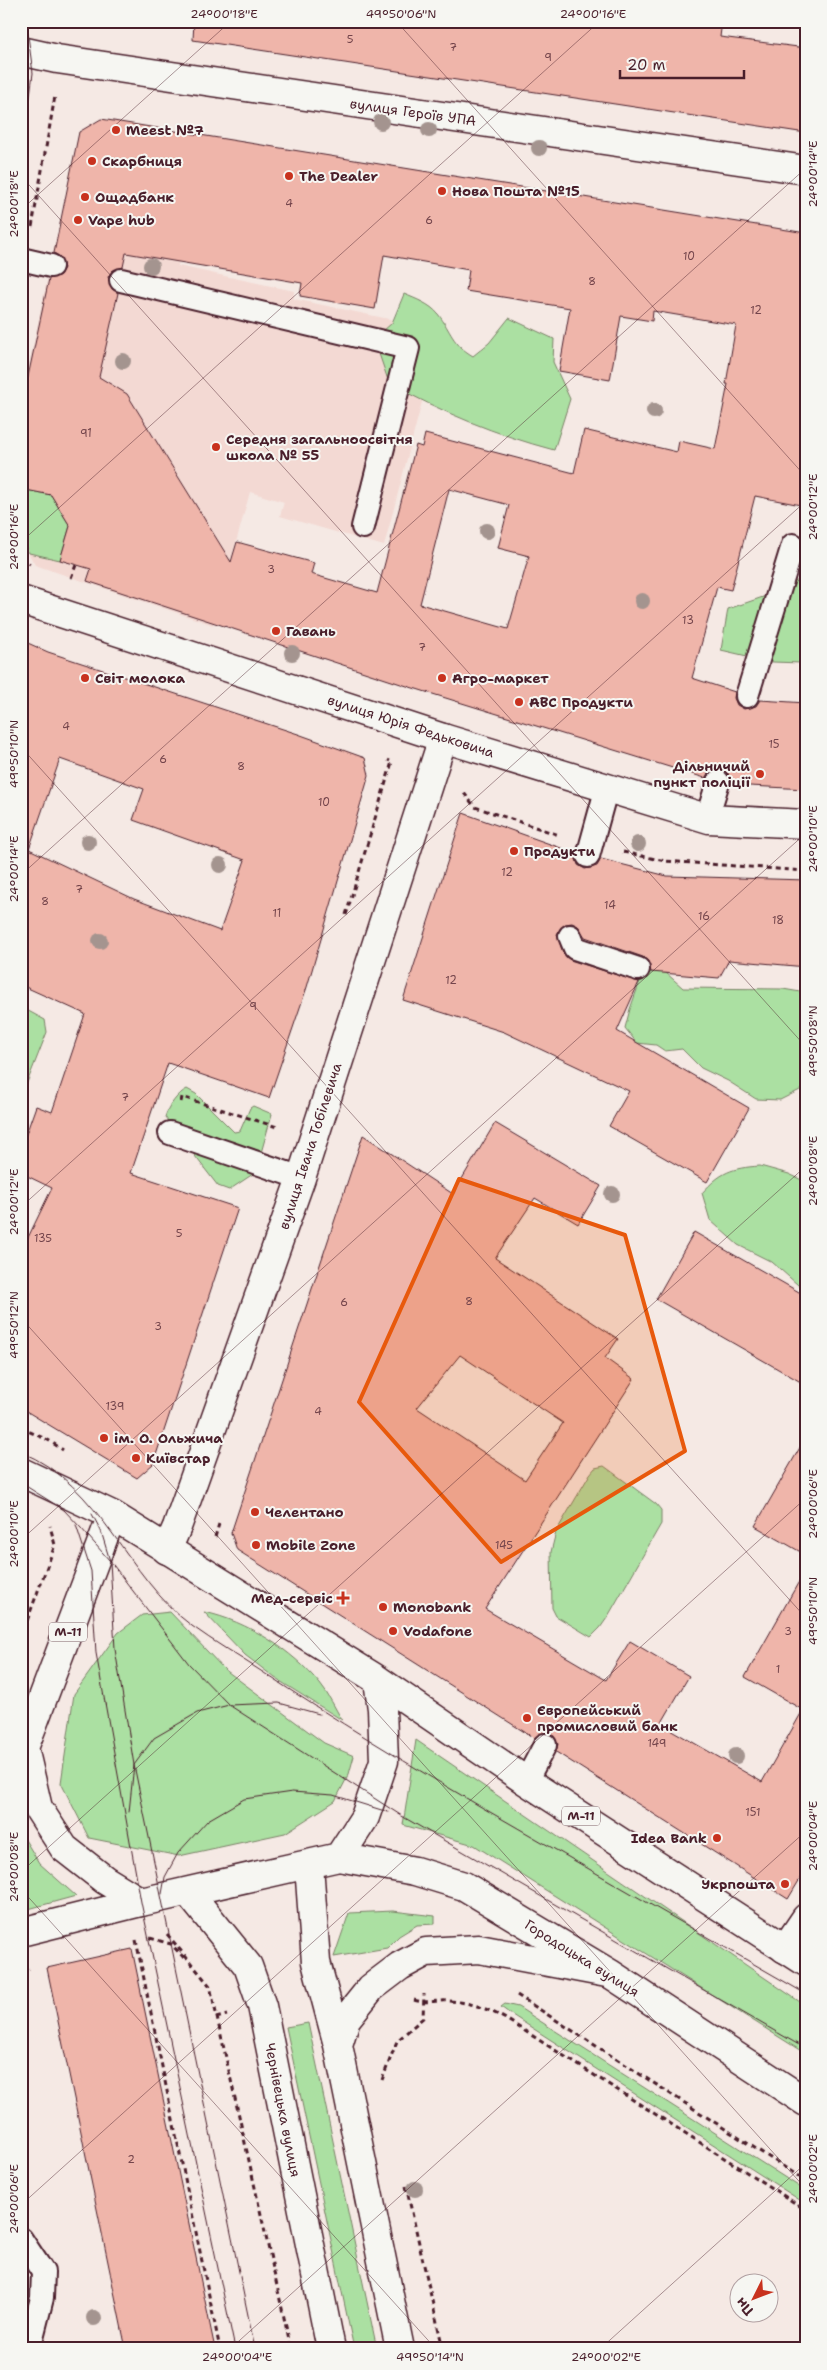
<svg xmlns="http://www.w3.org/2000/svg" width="827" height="2370" font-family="'Shantell Sans',sans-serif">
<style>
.built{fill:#f3d9d3}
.green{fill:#abe0a2;stroke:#7a8066}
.building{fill:#efb5aa;stroke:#4a1f2b;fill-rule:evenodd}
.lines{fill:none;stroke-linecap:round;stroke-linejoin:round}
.service-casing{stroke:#4a1f2b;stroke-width:26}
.minor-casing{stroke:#4a1f2b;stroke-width:31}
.tertiary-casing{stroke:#4a1f2b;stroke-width:31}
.secondary-casing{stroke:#4a1f2b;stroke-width:31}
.primary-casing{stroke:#4a1f2b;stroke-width:31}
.path{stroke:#4a1f2b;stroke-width:3;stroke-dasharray:5 4;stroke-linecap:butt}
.service{stroke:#f6f6f2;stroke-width:22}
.minor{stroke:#f6f6f2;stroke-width:28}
.tertiary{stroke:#f6f6f2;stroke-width:28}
.secondary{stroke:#f6f6f2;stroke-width:28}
.primary{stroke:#f6f6f2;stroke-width:28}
.tram{stroke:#4a1f2b;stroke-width:1}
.tree{fill:#a4948f}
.marked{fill:#e8590c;fill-opacity:0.2;stroke:#e8590c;stroke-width:4;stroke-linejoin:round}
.ticks{fill:none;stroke:#4a1f2b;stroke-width:1;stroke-opacity:0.45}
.poi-dot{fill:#c8321e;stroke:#f6f6f2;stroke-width:2}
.labels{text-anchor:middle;stroke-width:4;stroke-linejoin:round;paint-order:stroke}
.number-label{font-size:11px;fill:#73444b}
.shield{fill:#f6f6f2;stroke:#7e6067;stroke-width:1}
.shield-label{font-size:12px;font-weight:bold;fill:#4a1f2b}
.street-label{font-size:14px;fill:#4a1f2b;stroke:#f6f6f2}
.poi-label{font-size:14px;font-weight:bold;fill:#4a1f2b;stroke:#f6f6f2;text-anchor:start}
.neatline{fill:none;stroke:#4a1f2b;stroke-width:2}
.ticks-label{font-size:12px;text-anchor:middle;fill:#4a1f2b}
</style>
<rect width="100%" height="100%" fill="#f5e9e4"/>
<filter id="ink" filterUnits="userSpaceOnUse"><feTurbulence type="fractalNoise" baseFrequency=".02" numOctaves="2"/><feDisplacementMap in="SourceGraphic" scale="10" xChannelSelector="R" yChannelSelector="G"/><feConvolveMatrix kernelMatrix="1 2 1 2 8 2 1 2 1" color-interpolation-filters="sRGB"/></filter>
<g filter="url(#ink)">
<path class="built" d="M 57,233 L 179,259 L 178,266 L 294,291 L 294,299 L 441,330 L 384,546 L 280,516 L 284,502 L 250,492 L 213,625 L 35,565 L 21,540 L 21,403 Z"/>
<path class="green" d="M 404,294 C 416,299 430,304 438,314 C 452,332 451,343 473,356 L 489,343 L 509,318 L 554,339 L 553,362 L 570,399 L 554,450 C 497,435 441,412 389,383 L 374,339 L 392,323 Z
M 21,489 L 51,495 L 70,526 L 60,560 L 29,553 L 21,538 Z
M 803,578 L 806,578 L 806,657 L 801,663 L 773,662 L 721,650 L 728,609 L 763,597 Z
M 665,972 L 683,988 L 783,989 L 806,993 L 806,1080 L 802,1089 L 780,1100 L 756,1099 L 728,1081 L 701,1068 L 682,1049 L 665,1051 L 656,1045 L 637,1043 L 625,1028 L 630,1009 L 643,973 Z
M 21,1007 L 45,1020 L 47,1032 L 21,1098 Z
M 187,1089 L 196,1094 L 234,1132 L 240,1131 L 250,1108 L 253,1106 L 272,1114 L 257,1167 L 253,1174 L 229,1190 L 218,1186 L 165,1117 C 168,1107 178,1093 187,1089 Z
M 760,1166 L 789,1174 L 806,1182 L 806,1292 L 772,1262 L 738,1245 L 710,1220 L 702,1193 C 721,1172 731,1168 760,1166 Z
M 604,1466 L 656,1504 L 661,1510 L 661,1524 L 607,1618 L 600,1628 L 591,1637 L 556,1616 L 552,1608 L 551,1552 L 556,1532 L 590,1474 L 595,1468 Z
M 170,1612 L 224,1669 L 324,1743 L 354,1756 L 349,1774 L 335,1801 L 285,1833 L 179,1856 L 89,1838 L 61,1783 L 74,1694 L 118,1633 L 142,1615 Z
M 204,1612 C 247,1621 292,1650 320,1684 C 329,1695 335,1708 342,1720 L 275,1678 L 245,1655 Z
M 416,1740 L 806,2006 L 806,2054 L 474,1845 L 403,1825 Z
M 21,1833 L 39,1863 L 76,1896 L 21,1911 Z
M 393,1911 L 435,1916 L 435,1924 L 417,1925 L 399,1936 L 387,1948 L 334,1957 L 349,1913 Z
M 505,2004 L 518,2007 L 806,2191 L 806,2204 L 509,2013 L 501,2007 Z
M 308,2023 L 377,2349 L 354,2349 L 286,2027 Z"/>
<path class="building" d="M 194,21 L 561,21 L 596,26 L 597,21 L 722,21 L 720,37 L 806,48 L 806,133 L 193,40 Z
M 101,119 L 806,233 L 806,506 L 755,496 L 731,590 L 717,587 L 692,678 L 735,692 L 734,698 L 737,705 L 744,709 L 756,706 L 760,700 L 806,703 L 806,789 L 731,785 L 728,773 L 721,769 L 709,772 L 705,778 L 410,687 L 87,581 L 91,569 L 60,560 L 70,526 L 51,495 L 21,489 L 21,409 L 49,279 L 60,275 L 64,268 L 60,257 L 54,253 L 79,132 ZM 126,253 L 302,283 L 300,296 L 375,309 L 384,255 L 469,270 L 466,291 L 570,308 L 559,371 L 610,380 L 621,316 L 652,321 L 653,311 L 736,325 L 726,384 L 728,384 L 715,449 L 679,441 L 677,452 L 584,430 L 574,473 L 425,434 L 422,447 L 416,445 L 377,593 L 311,574 L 314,563 L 237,542 L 231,562 L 127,394 L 99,377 L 118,293 L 112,289 L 108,277 L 112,271 L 123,267 ZM 449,489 L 509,505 L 498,548 L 529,556 L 508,629 L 420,604 Z
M 21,640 L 48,652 L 298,734 L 365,758 L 369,775 L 307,987 L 269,1098 L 168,1063 L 131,1173 L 238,1208 L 153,1464 L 137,1478 L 21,1408 L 21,1252 L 52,1188 L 21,1173 L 21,1148 L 36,1106 L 52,1112 L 85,1014 L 21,985 ZM 60,759 L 144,789 L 133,820 L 245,860 L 220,931 L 134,899 L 29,849 Z
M 463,813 L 575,853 L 578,865 L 585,869 L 597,866 L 601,859 L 667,876 L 806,880 L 806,967 L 729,960 L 719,978 L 651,972 L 648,961 L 643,957 L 585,937 L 578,926 L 572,923 L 565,924 L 557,934 L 563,953 L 570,960 L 639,982 L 617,1031 L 749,1108 L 707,1182 L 609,1126 L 629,1091 L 504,1032 L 403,1000 Z
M 495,1123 L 601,1186 L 578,1224 L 535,1198 L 495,1258 L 618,1339 L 605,1358 L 634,1379 L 485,1609 L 606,1680 L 630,1641 L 689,1676 L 661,1724 L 762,1782 L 803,1710 L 745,1677 L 806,1569 L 806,1869 L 788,1899 L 556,1752 L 558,1744 L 552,1734 L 544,1732 L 534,1738 L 237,1550 L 231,1533 L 363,1135 L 453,1194 ZM 460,1355 L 563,1423 L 525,1480 L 417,1408 Z
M 694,1232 L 806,1296 L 806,1385 L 656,1299 Z
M 806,1437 L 806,1555 L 755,1526 Z
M 132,1949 L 215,2349 L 126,2349 L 47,1968 Z"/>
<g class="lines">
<g class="service-casing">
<path id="service" d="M 21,259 L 51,266
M 121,280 L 408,348 L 363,527
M 747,696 L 793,545
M 707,818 L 718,782
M 588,856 L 607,787
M 570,936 L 575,948 L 638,969
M 170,1133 L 301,1178
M 526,1781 L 545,1745
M 21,2239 L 43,2272 L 42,2298 L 29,2349"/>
</g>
<g class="minor-casing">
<path id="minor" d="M 443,738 L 709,819 L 806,824
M 309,1865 L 316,1962 L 338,2045 L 400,2349
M 188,1892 L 248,1966 L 262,2006 L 331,2349
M 785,1949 L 806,1918
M 338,2045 L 346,2019 L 371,1988 L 400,1966 L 426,1952 L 479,1949 L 607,1973"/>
</g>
<g class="tertiary-casing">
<path id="tertiary" d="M 21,1932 L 141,1902"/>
</g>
<g class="secondary-casing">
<path id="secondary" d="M 21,51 L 57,59 L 806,170
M 21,600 L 443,738 L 301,1178 L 177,1527 L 167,1550"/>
</g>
<g class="primary-casing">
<path id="primary" d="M 21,1472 L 112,1515 L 378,1680 L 526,1781 L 806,1962
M 112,1515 L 24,1748 L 38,1808 L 64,1848 L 105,1880 L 141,1902 L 339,1857 L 365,1817 L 384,1761 L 382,1709 L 378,1680
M 339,1857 L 415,1871 L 464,1886 L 609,1973 L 806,2102"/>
</g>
<path class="path" d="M 32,227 L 55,96
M 21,558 L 30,564
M 71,578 L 76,565
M 464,793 L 475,807 L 559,835
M 623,852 L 665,861 L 806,871
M 346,915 L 392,762 L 388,760
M 181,1102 L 182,1097 L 277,1127
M 21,1428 L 48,1440 L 63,1450
M 215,1537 L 219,1524
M 21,1637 L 55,1545 L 50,1526
M 167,1934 L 210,1986 L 291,2349
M 150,1938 L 171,1944 L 186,1960
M 136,1940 L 220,2349
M 21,1974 L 29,1969
M 517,1995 L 806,2181
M 414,2000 C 427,2004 437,2000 449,2001 C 471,2002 488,2009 506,2019 L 806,2210
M 216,2018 L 227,2015
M 382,2080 L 397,2041 L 423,2018 L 424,1994
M 406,2186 L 443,2349"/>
<use href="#service" class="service"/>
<use href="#minor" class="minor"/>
<use href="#tertiary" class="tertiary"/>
<use href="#secondary" class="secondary"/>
<use href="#primary" class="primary"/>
<path class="tram" d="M 21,163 L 33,73 L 26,21
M 21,1452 C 102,1485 126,1577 192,1626 C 214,1642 238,1656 261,1671 C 334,1719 408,1764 483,1808 C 591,1870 698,1932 806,1994
M 21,1483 L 64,1510 L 81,1528 L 110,1561 L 189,1664 L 229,1705 L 405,1818 L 806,2049
M 92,1514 L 101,1531 L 110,1561 L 115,1649 L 134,1765 L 255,2349
M 76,1525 L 91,1571 L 96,1653 L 141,1902 L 235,2349
M 129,1812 L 134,1765 L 154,1738 L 197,1713 L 229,1705 L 279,1703 L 319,1714
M 162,1894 L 165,1877 L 178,1853 L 208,1820 L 244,1799 L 292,1792 L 333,1795 L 388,1812"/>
</g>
<g class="tree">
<circle cx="381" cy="122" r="8"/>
<circle cx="429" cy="130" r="8"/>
<circle cx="539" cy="148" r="8"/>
<circle cx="151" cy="266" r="8"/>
<circle cx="123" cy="361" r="8"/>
<circle cx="654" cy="411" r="8"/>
<circle cx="487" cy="531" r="8"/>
<circle cx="642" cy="601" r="8"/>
<circle cx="292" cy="653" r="8"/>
<circle cx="88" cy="842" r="8"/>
<circle cx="638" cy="844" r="8"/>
<circle cx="220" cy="865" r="8"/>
<circle cx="100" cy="941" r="8"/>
<circle cx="612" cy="1194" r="8"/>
<circle cx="736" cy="1756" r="8"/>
<circle cx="415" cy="2189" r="8"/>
<circle cx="94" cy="2318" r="8"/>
</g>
</g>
<path class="marked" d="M 459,1179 L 625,1235 L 685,1451 L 501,1562 L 359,1402 Z"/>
<path class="ticks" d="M 396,21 L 806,477M 21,176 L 806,1047M 21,210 L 231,21M 21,542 L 600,21M 21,747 L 806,1618M 21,875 L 806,168M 21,1207 L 806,501M 21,1318 L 806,2189M 21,1540 L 806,833M 21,1872 L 806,1166M 21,1889 L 436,2349M 21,2205 L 806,1498M 230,2349 L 806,1831M 600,2349 L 806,2163"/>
<g class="poi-dot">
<circle cx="116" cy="130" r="5"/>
<circle cx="92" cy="161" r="5"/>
<circle cx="289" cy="176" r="5"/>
<circle cx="442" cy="191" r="5"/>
<circle cx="85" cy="197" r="5"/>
<circle cx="78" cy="220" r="5"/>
<circle cx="216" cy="447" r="5"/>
<circle cx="276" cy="631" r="5"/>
<circle cx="85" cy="678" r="5"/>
<circle cx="442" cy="678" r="5"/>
<circle cx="519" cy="702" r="5"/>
<circle cx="760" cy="774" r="5"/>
<circle cx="514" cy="851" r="5"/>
<circle cx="104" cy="1438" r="5"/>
<circle cx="136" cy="1458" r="5"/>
<circle cx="255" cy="1512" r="5"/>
<circle cx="256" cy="1545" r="5"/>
<path d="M340.5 1590.5h5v5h5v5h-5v5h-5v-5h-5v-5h5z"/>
<circle cx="383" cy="1607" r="5"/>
<circle cx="393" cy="1631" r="5"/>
<circle cx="527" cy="1718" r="5"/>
<circle cx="717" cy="1838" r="5"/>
<circle cx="785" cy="1884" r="5"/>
</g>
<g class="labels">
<g class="number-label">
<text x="350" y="43">5</text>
<text x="453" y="51">7</text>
<text x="548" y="61">9</text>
<text x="289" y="207">4</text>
<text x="429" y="224">6</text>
<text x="689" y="260">10</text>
<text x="592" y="285">8</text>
<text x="756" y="314">12</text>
<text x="86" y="437">91</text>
<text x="271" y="573">3</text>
<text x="688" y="624">13</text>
<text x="422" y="651">7</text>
<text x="66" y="730">4</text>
<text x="774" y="748">15</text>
<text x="163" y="763">6</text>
<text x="241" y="770">8</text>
<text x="324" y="806">10</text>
<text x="507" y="876">12</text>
<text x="79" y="893">7</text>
<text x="45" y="905">8</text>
<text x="610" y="909">14</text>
<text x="277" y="917">11</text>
<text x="704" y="920">16</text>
<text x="778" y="924">18</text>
<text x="451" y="984">12</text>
<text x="253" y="1010">9</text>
<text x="125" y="1101">7</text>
<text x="179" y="1237">5</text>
<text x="43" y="1242">135</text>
<text x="469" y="1305">8</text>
<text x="344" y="1306">6</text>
<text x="158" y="1330">3</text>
<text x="115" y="1410">139</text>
<text x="318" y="1415">4</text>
<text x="504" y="1549">145</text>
<text x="788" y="1635">3</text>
<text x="778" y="1673">1</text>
<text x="657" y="1747">149</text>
<text x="753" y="1816">151</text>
<text x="131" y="2163">2</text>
</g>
<g class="shield">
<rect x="49" y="1622.5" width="38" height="19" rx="4"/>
<rect x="562" y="1806.5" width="38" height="19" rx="4"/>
</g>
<g class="shield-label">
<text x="68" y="1636">М-11</text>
<text x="581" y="1820">М-11</text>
</g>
<g class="street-label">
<text transform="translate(413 112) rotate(8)" y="5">вулиця Героїв УПА</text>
<text transform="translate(411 726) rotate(18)" y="5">вулиця Юрія Федьковича</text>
<text transform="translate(310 1146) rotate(-72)" y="5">вулиця Івана Тобілевича</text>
<text transform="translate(582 1958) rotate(32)" y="5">Городоцька вулиця</text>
<text transform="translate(283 2110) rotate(79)" y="5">Чернівецька вулиця</text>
</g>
<g class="poi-label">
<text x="126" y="135">Meest №7</text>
<text x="102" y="166">Скарбниця</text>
<text x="299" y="181">The Dealer</text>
<text x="452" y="196">Нова Пошта №15</text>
<text x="95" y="202">Ощадбанк</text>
<text x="88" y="225">Vape hub</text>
<text x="226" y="444">Середня загальноосвітня<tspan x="226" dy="16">школа № 55</tspan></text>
<text x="286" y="636">Гавань</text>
<text x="95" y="683">Світ молока</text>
<text x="452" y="683">Агро-маркет</text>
<text x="529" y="707">ABC Продукти</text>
<text x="750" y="771" text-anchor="end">Дільничий<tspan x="750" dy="16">пункт поліції</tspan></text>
<text x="524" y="856">Продукти</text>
<text x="114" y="1443">ім. О. Ольжича</text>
<text x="146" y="1463">Київстар</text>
<text x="265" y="1517">Челентано</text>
<text x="266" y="1550">Mobile Zone</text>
<text x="333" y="1603" text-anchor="end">Мед-сервіс</text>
<text x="393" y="1612">Monobank</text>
<text x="403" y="1636">Vodafone</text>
<text x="537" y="1715">Європейський<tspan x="537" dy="16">промисловий банк</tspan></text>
<text x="707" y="1843" text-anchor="end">Idea Bank</text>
<text x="775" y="1889" text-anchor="end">Укрпошта</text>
</g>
</g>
<rect width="827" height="2370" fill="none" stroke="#f6f6f2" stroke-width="55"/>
<g transform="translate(754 2298) rotate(228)"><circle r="24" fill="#f6f6f2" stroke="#b1a0a2"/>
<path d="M0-4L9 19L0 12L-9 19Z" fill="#c8321e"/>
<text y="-8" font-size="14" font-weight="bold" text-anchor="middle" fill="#4a1f2b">Пн</text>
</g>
<path d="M620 70v8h124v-8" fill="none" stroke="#4a1f2b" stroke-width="2.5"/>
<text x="627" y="70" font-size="15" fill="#4a1f2b" stroke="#f6f6f2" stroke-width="4" paint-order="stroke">20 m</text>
<rect x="28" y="28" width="772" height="2314" class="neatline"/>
<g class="ticks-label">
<text x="224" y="18">24°00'18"E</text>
<text x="401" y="18">49°50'06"N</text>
<text x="593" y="18">24°00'16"E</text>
<text transform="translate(813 174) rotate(-90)" y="4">24°00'14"E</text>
<text transform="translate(14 204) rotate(-90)" y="4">24°00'18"E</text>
<text transform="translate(813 507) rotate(-90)" y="4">24°00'12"E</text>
<text transform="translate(14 537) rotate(-90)" y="4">24°00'16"E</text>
<text transform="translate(14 754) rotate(-90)" y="4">49°50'10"N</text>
<text transform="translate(813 839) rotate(-90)" y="4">24°00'10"E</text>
<text transform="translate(14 869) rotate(-90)" y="4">24°00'14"E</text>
<text transform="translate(813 1041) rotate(-90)" y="4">49°50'08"N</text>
<text transform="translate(813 1171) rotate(-90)" y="4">24°00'08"E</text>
<text transform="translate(14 1202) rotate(-90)" y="4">24°00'12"E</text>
<text transform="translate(14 1325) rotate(-90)" y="4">49°50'12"N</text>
<text transform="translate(813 1504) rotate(-90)" y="4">24°00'06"E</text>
<text transform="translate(14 1534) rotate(-90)" y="4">24°00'10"E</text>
<text transform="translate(813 1611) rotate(-90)" y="4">49°50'10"N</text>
<text transform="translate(813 1836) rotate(-90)" y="4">24°00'04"E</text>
<text transform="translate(14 1867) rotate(-90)" y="4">24°00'08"E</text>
<text transform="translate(813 2169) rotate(-90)" y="4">24°00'02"E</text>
<text transform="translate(14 2199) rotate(-90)" y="4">24°00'06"E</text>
<text x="237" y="2361">24°00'04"E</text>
<text x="430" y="2361">49°50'14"N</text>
<text x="606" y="2361">24°00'02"E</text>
</g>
</svg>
